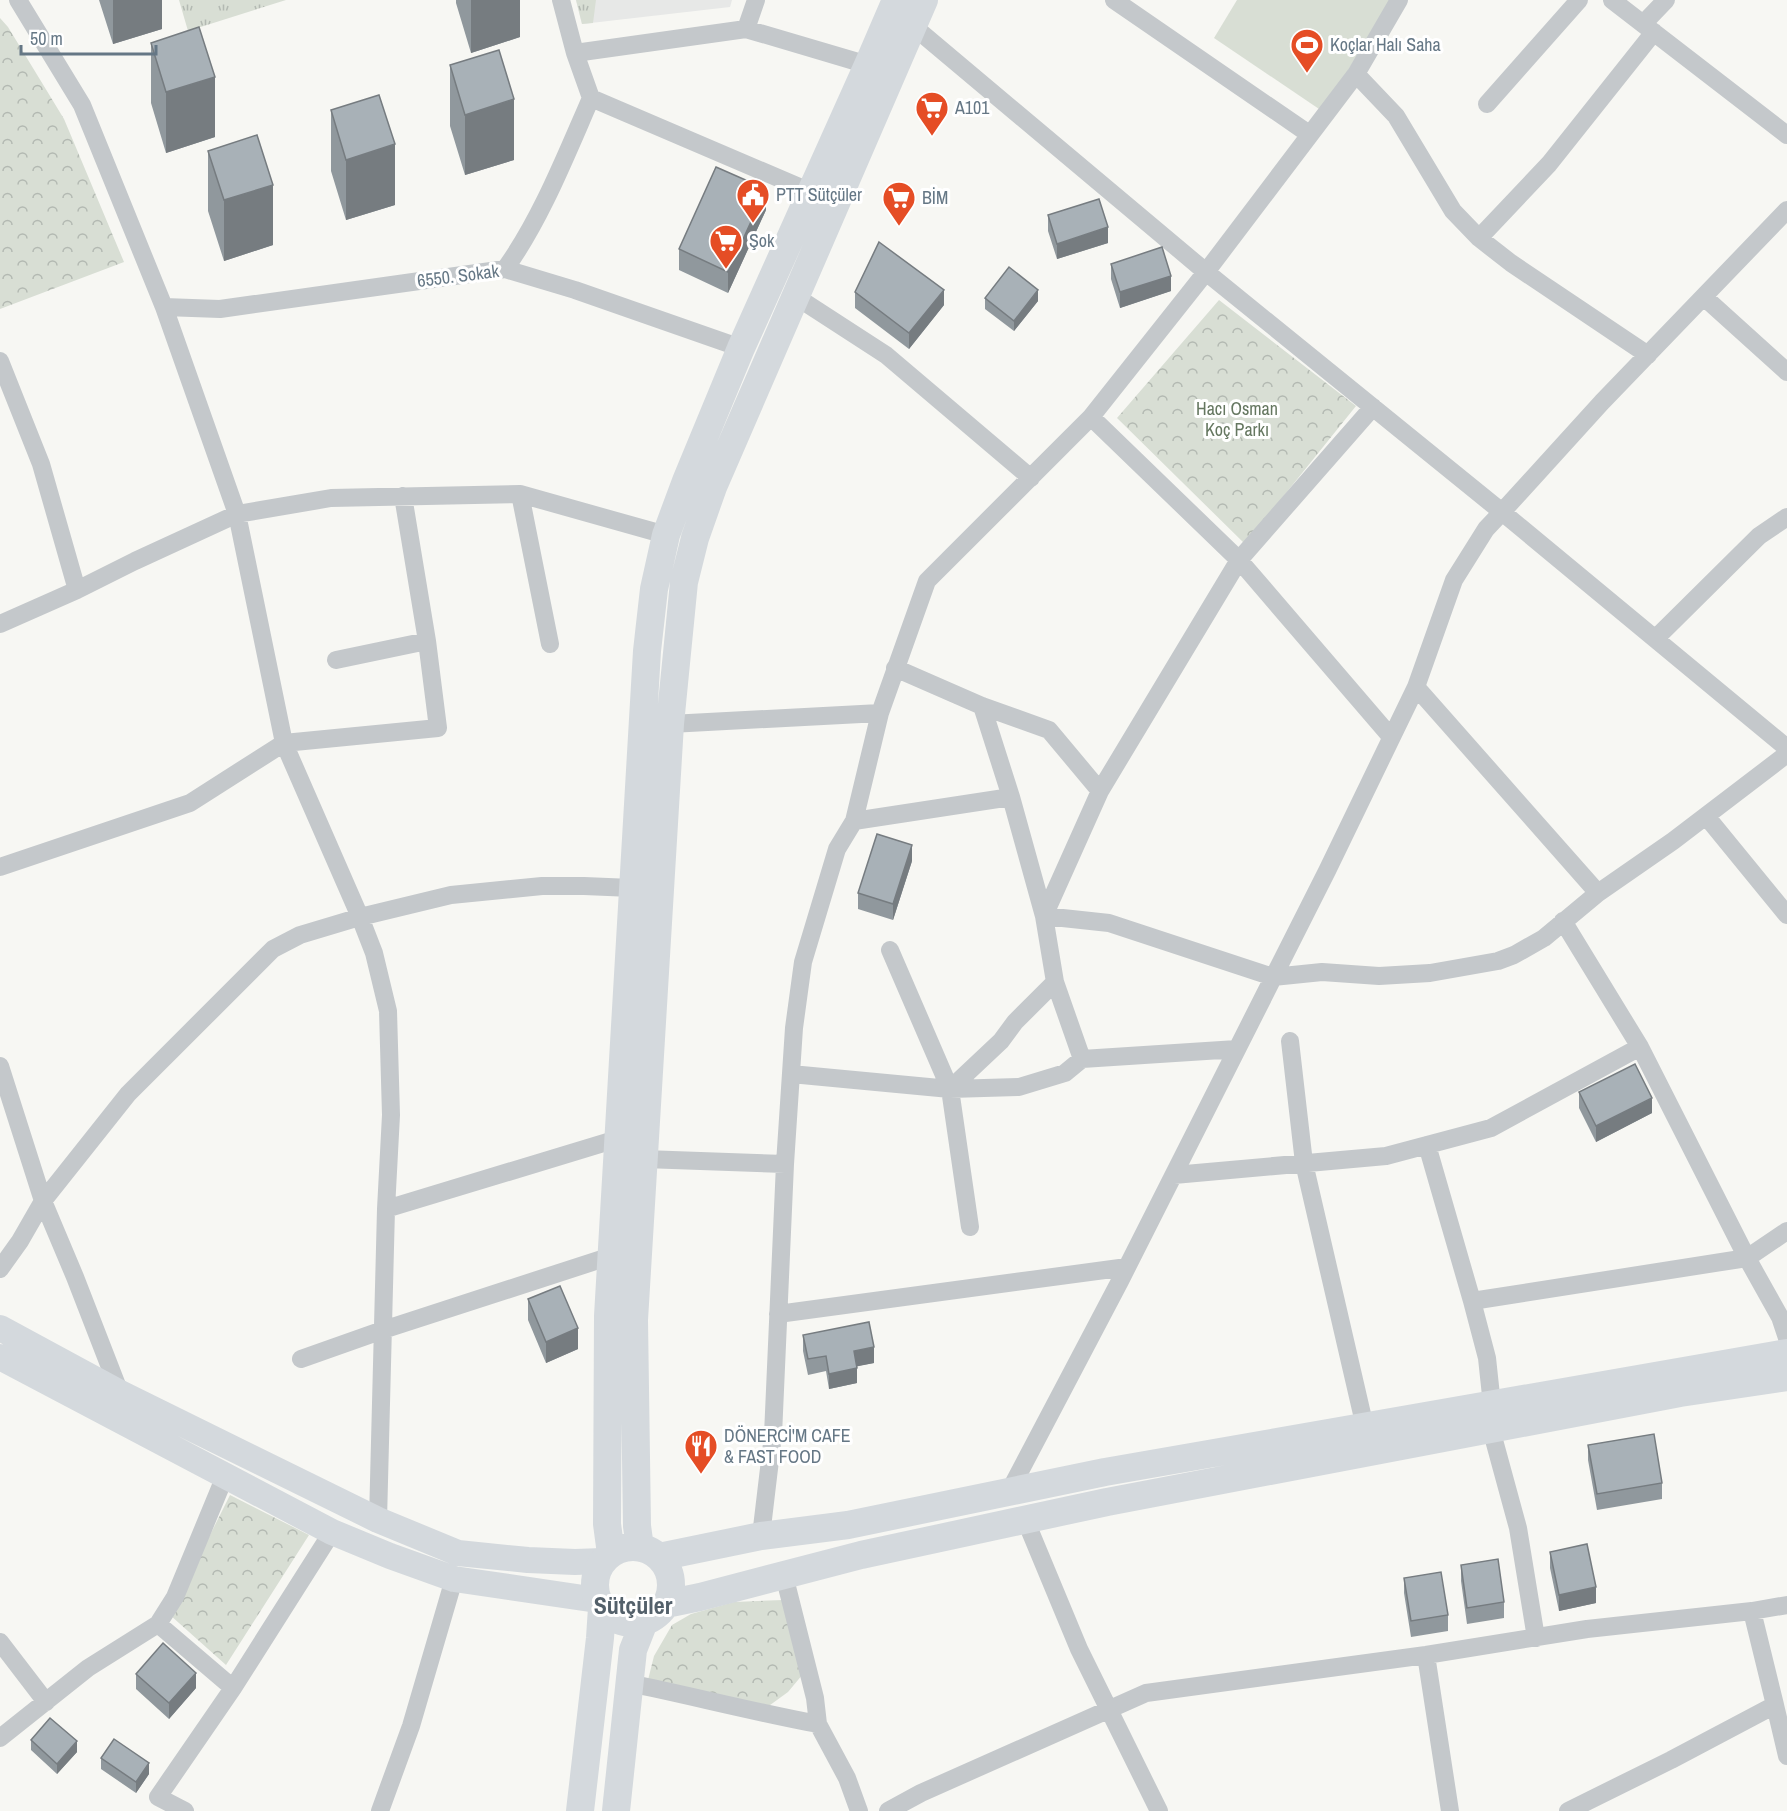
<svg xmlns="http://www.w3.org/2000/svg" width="1787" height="1811" font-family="'Archivo Narrow',sans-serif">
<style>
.built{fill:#e7e8e7}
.grass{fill:url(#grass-tufts)}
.park{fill:url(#park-crowns)}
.garden{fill:#d8ded4}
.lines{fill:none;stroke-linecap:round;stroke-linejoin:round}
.minor{stroke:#c4c8cb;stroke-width:18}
.secondary{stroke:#d4d9dd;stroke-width:26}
.primary{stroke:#d4d9dd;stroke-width:28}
.wall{fill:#90989d}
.shaded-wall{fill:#767c80}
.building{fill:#a8b1b7;stroke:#767c80;stroke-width:1.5}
.labels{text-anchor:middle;stroke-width:6;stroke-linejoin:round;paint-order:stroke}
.poi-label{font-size:18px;fill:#657785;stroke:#fff;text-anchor:start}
.street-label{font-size:18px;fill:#657785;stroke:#fff}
.park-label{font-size:18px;fill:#657760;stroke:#fff}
.district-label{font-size:24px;font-weight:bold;fill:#53606a;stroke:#fff}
</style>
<defs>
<pattern id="grass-tufts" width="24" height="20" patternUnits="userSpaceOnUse" patternTransform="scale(1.5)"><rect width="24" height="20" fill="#d8ded4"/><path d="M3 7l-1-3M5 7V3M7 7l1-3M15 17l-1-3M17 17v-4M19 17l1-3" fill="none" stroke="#b3b9b2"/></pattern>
<pattern id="park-crowns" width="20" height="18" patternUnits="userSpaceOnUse" patternTransform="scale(1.5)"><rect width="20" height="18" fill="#d8ded4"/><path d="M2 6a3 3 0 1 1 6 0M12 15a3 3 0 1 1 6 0" fill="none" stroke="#b3b9b2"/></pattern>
</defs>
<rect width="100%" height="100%" fill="#f7f7f3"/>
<path class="built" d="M 576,0 L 732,0 L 730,7 L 582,24 Z"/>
<path class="grass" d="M 179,0 L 286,0 L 188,31 Z
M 576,0 L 596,0 L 593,23 L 582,24 Z"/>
<path class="park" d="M 0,18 L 8,27 L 64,119 L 124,262 L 0,309 Z
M 1219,300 L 1356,406 L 1245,544 L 1117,418 Z
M 230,1495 L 309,1535 L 226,1665 L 170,1615 Z
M 783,1600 L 803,1674 L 788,1692 L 766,1708 L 648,1680 L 654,1656 L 672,1625 L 691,1614 L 734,1602 Z"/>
<path class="garden" d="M 1237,0 L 1393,0 L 1322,111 L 1214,38 Z"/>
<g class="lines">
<path class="minor" d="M 18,0 L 82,105 L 164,307 L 237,514 L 284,743 L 360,917 L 374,953 L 388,1011 L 391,1115 L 386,1209 L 378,1520
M 561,0 L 575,53 L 746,29
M 756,0 L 746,29 L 868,65
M 1114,0 L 1309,134
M 1612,0 L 1787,135
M 1643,24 L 1666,0
M 913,26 L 1206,272 L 1502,512 L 1787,748
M 575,53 L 591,98 L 811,192
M 1356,74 L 1396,116 L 1453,211 L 1479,238 L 1511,263 L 1648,355
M 1487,104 L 1579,0
M 1479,238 L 1549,164 L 1654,32
M 505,269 C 541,219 566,155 591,98
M 795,296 L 886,355 L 1031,478
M 1704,297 L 1787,372
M 164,307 L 220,309 L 505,269 L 575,290 L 741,348
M 0,361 L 41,464 L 77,590
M 1091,417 L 1239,560 L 1391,737
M 520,494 L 550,644
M 0,624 L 77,590 L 135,561 L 237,514 L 331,498 L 520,494 L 666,535
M 1655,639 L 1759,536 L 1787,517
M 336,660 L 427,641
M 895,668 L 982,706 L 1049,730 L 1100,791
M 1416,687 L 1598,893
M 982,706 L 1011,797 L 1044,916 L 1109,923 L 1273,977 L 1322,972 L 1379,976 L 1430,973 L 1498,961 L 1514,955 L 1544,938 L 1598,893 L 1673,841 L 1787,754
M 670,724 L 880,713
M 1706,816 L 1787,915
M 854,821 L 1011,797
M 0,867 L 190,803 L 284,743 L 438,728 L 427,641 L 403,496
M 1563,921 L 1640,1047 L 1747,1258 L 1780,1317 L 1787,1338
M 890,950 L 950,1089 L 970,1227
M 1290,1041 L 1304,1163 L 1365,1427
M 1237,1049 L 1082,1059 L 1055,982 L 1044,916 L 1100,791 L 1239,560 L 1373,407
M 0,1066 L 43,1201 L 75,1277 L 120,1393
M 791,1074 L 950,1089 L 1019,1087 L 1065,1073 L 1082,1059
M 950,1089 L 1001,1041 L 1015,1022 L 1055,982
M 1427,1145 L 1472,1301 L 1747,1258 L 1787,1231
M 644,1159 L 785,1164
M 1174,1175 L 1386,1156 L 1491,1128 L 1640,1047
M 386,1209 L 617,1139
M 0,1269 L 20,1241 L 43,1201 L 128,1094 L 273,949 L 300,935 L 360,917 L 451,895 L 542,886 L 584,886 L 632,888
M 1472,1301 L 1487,1358 L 1492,1405
M 778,1314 L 1127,1267
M 301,1359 L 383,1330 L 611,1256
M 1491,1429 L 1518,1528 L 1536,1638
M 1009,1492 L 1120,1281 L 1327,871 L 1416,687 L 1454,580 L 1486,529 L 1502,512 L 1602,402 L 1787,210
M 1025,1519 L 1079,1649 L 1159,1811
M 761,1536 L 773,1435 L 785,1164 L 794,1028 L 803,962 L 837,849 L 854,821 L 880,713 L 927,581 L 1091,417 L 1206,272 L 1356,74 L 1399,0
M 784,1575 L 815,1698 L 818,1724
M 158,1624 L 233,1688
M 0,1642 L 46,1702
M 1426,1655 L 1450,1811
M 629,1683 C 692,1696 754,1712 818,1724 L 847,1778 L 859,1811
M 1775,1705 L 1787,1756
M 0,1738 L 88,1668 L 158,1624 L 175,1597 L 225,1476
M 185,1811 L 158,1797 L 233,1688 L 332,1532
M 380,1811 L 411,1726 L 454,1579
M 888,1811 L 921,1793 L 1146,1693 L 1426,1655 L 1587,1629 L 1752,1611 L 1787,1605
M 1568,1811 L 1671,1760 L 1775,1705 L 1752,1611"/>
<path class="secondary" d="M 0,1328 L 120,1393 L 378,1520 L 458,1553 L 528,1560 L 575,1562 L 603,1561
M 0,1357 L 332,1532 L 390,1556 L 454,1579 L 597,1600"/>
<path class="primary" d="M595 1585a38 38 0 1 1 76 0a38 38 0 1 1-76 0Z
M 640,1548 L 637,1526 L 634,1320 L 670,724 L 684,582 L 695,538 L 713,487 L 924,0
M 611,1554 L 607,1524 L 608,1316 L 647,651 L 654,589 L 666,535 L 686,481 L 741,348 L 868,65 L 896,0
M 659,1557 L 761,1536 L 848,1525 L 1105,1472 L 1787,1353
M 666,1604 L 700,1597 L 861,1555 L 1107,1502 L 1680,1393 L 1787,1377
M 580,1811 L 600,1638 L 602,1608
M 616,1811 L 633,1650 L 644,1622"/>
</g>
<path class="wall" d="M 99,0 L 162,0 L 162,29 L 113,44 Z
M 456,0 L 520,0 L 520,37 L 471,53 L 456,3 Z
M 151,43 L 215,137 L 166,153 L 151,103 Z
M 450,65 L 514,160 L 465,175 L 450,126 Z
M 331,110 L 395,205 L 346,220 L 331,171 Z
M 208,151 L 273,245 L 224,261 L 208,211 Z
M 766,210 L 728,293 L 679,270 L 679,249 Z
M 1048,215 L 1108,243 L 1057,259 L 1048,231 Z
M 1111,264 L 1171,291 L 1120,308 L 1111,279 Z
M 855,292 L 944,305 L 909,349 L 855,308 Z
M 985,298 L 1038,301 L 1014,331 L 985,309 Z
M 912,861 L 893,920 L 858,909 L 858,893 Z
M 1579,1092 L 1652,1113 L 1596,1142 L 1579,1108 Z
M 528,1299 L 578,1349 L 546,1363 L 528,1320 Z
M 803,1335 L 874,1363 L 857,1366 L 857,1383 L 829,1389 L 826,1371 L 808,1375 L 803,1351 Z
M 1588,1445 L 1662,1483 L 1662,1499 L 1597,1510 L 1588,1460 Z
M 1550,1552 L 1596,1603 L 1559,1611 L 1550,1568 Z
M 1461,1565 L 1504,1602 L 1504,1618 L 1467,1624 L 1461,1581 Z
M 1404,1578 L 1448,1615 L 1448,1631 L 1411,1637 L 1404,1593 Z
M 136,1674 L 196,1688 L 169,1719 L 136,1689 Z
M 31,1740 L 77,1752 L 57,1774 L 31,1750 Z
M 101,1758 L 149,1774 L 136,1793 L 101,1769 Z"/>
<path class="shaded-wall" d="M 113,0 L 162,0 L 162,29 L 113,44 Z
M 471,0 L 520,0 L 520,37 L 471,53 Z
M 215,77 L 215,137 L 166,153 L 166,92 Z
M 514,99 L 514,160 L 465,175 L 465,115 Z
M 395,144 L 395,205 L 346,220 L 346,160 Z
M 273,185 L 273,245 L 224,261 L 224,200 Z
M 766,189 L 766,210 L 728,293 L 728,272 Z
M 1108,227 L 1108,243 L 1057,259 L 1057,244 Z
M 1171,276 L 1171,291 L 1120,308 L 1120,292 Z
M 944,290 L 944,305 L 909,349 L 909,333 Z
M 1038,290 L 1038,301 L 1014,331 L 1014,321 Z
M 912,845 L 912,861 L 893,920 L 893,904 Z
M 1652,1098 L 1652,1113 L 1596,1142 L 1596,1126 Z
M 578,1328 L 578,1349 L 546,1363 L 546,1342 Z
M 874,1347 L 874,1363 L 854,1367 L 854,1351 Z
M 857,1368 L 857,1383 L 829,1389 L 829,1374 Z
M 1596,1587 L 1596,1603 L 1559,1611 L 1559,1595 Z
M 196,1673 L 196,1688 L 169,1719 L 169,1703 Z
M 77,1741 L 77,1752 L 57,1774 L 57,1764 Z
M 149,1763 L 149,1774 L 136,1793 L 136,1782 Z"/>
<path class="building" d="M 199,27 L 215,77 L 166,92 L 151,43 Z
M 499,50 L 514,99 L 465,115 L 450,65 Z
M 379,95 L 395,144 L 346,160 L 331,110 Z
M 257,135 L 273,185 L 224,200 L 208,151 Z
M 716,167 L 766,189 L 728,272 L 679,249 Z
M 1099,199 L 1108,227 L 1057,244 L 1048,215 Z
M 879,242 L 944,290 L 909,333 L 855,292 Z
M 1162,247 L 1171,276 L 1120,292 L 1111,264 Z
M 1009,267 L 1038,290 L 1014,321 L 985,298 Z
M 877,834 L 912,845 L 893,904 L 858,893 Z
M 1635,1064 L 1652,1098 L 1596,1126 L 1579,1092 Z
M 560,1286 L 578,1328 L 546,1342 L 528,1299 Z
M 869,1322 L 874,1347 L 854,1351 L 857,1368 L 829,1374 L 826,1356 L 808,1359 L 803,1335 Z
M 1654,1434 L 1662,1483 L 1597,1494 L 1588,1445 Z
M 1587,1544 L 1596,1587 L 1559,1595 L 1550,1552 Z
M 1498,1559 L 1504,1602 L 1467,1608 L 1461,1565 Z
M 1441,1572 L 1448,1615 L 1411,1621 L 1404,1578 Z
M 163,1643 L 196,1673 L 169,1703 L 136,1674 Z
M 50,1718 L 77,1741 L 57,1764 L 31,1740 Z
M 114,1739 L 149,1763 L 136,1782 L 101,1758 Z"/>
<defs>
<g id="stadium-pin" transform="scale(1.725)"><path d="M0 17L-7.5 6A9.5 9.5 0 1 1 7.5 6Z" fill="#e54d25" stroke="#fff"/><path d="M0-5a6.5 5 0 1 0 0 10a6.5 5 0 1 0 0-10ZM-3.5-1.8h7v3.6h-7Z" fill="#fff"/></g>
<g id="supermarket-pin" transform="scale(1.725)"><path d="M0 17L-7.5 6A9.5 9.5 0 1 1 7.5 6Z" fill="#e54d25" stroke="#fff"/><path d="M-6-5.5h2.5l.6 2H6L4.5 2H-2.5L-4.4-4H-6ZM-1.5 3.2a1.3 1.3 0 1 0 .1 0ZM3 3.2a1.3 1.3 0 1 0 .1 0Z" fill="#fff"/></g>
<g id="civic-pin" transform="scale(1.725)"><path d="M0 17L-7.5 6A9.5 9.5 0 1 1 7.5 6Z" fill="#e54d25" stroke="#fff"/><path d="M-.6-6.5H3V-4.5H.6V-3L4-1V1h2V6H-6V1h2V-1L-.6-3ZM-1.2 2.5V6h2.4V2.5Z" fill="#fff"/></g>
<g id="restaurant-pin" transform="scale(1.725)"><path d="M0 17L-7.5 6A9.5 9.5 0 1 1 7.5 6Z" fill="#e54d25" stroke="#fff"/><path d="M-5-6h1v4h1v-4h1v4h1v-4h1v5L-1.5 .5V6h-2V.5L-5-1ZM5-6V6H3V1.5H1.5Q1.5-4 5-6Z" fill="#fff"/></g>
</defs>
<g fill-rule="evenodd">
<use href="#stadium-pin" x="1307" y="45"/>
<use href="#supermarket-pin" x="932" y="108"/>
<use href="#civic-pin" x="753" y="195"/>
<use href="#supermarket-pin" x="899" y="198"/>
<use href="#supermarket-pin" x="726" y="241"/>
<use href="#restaurant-pin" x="701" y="1446"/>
</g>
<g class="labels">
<g class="poi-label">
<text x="1330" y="51">Koçlar Halı Saha</text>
<text x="955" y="114">A101</text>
<text x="776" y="201">PTT Sütçüler</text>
<text x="922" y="204">BİM</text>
<text x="749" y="247">Şok</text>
<text x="724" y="1442">DÖNERCİ'M CAFE<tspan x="724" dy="21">&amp; FAST FOOD</tspan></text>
</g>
<g class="street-label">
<text transform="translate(458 276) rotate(-7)" y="6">6550. Sokak</text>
</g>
<g class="park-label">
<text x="1237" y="415">Hacı Osman<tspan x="1237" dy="21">Koç Parkı</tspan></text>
</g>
<g class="district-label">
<text x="633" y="1614">Sütçüler</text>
</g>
</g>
<path d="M21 45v9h135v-9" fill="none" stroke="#657785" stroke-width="3"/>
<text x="30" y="45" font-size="18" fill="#657785" stroke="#ffffff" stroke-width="4.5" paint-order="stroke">50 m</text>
</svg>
